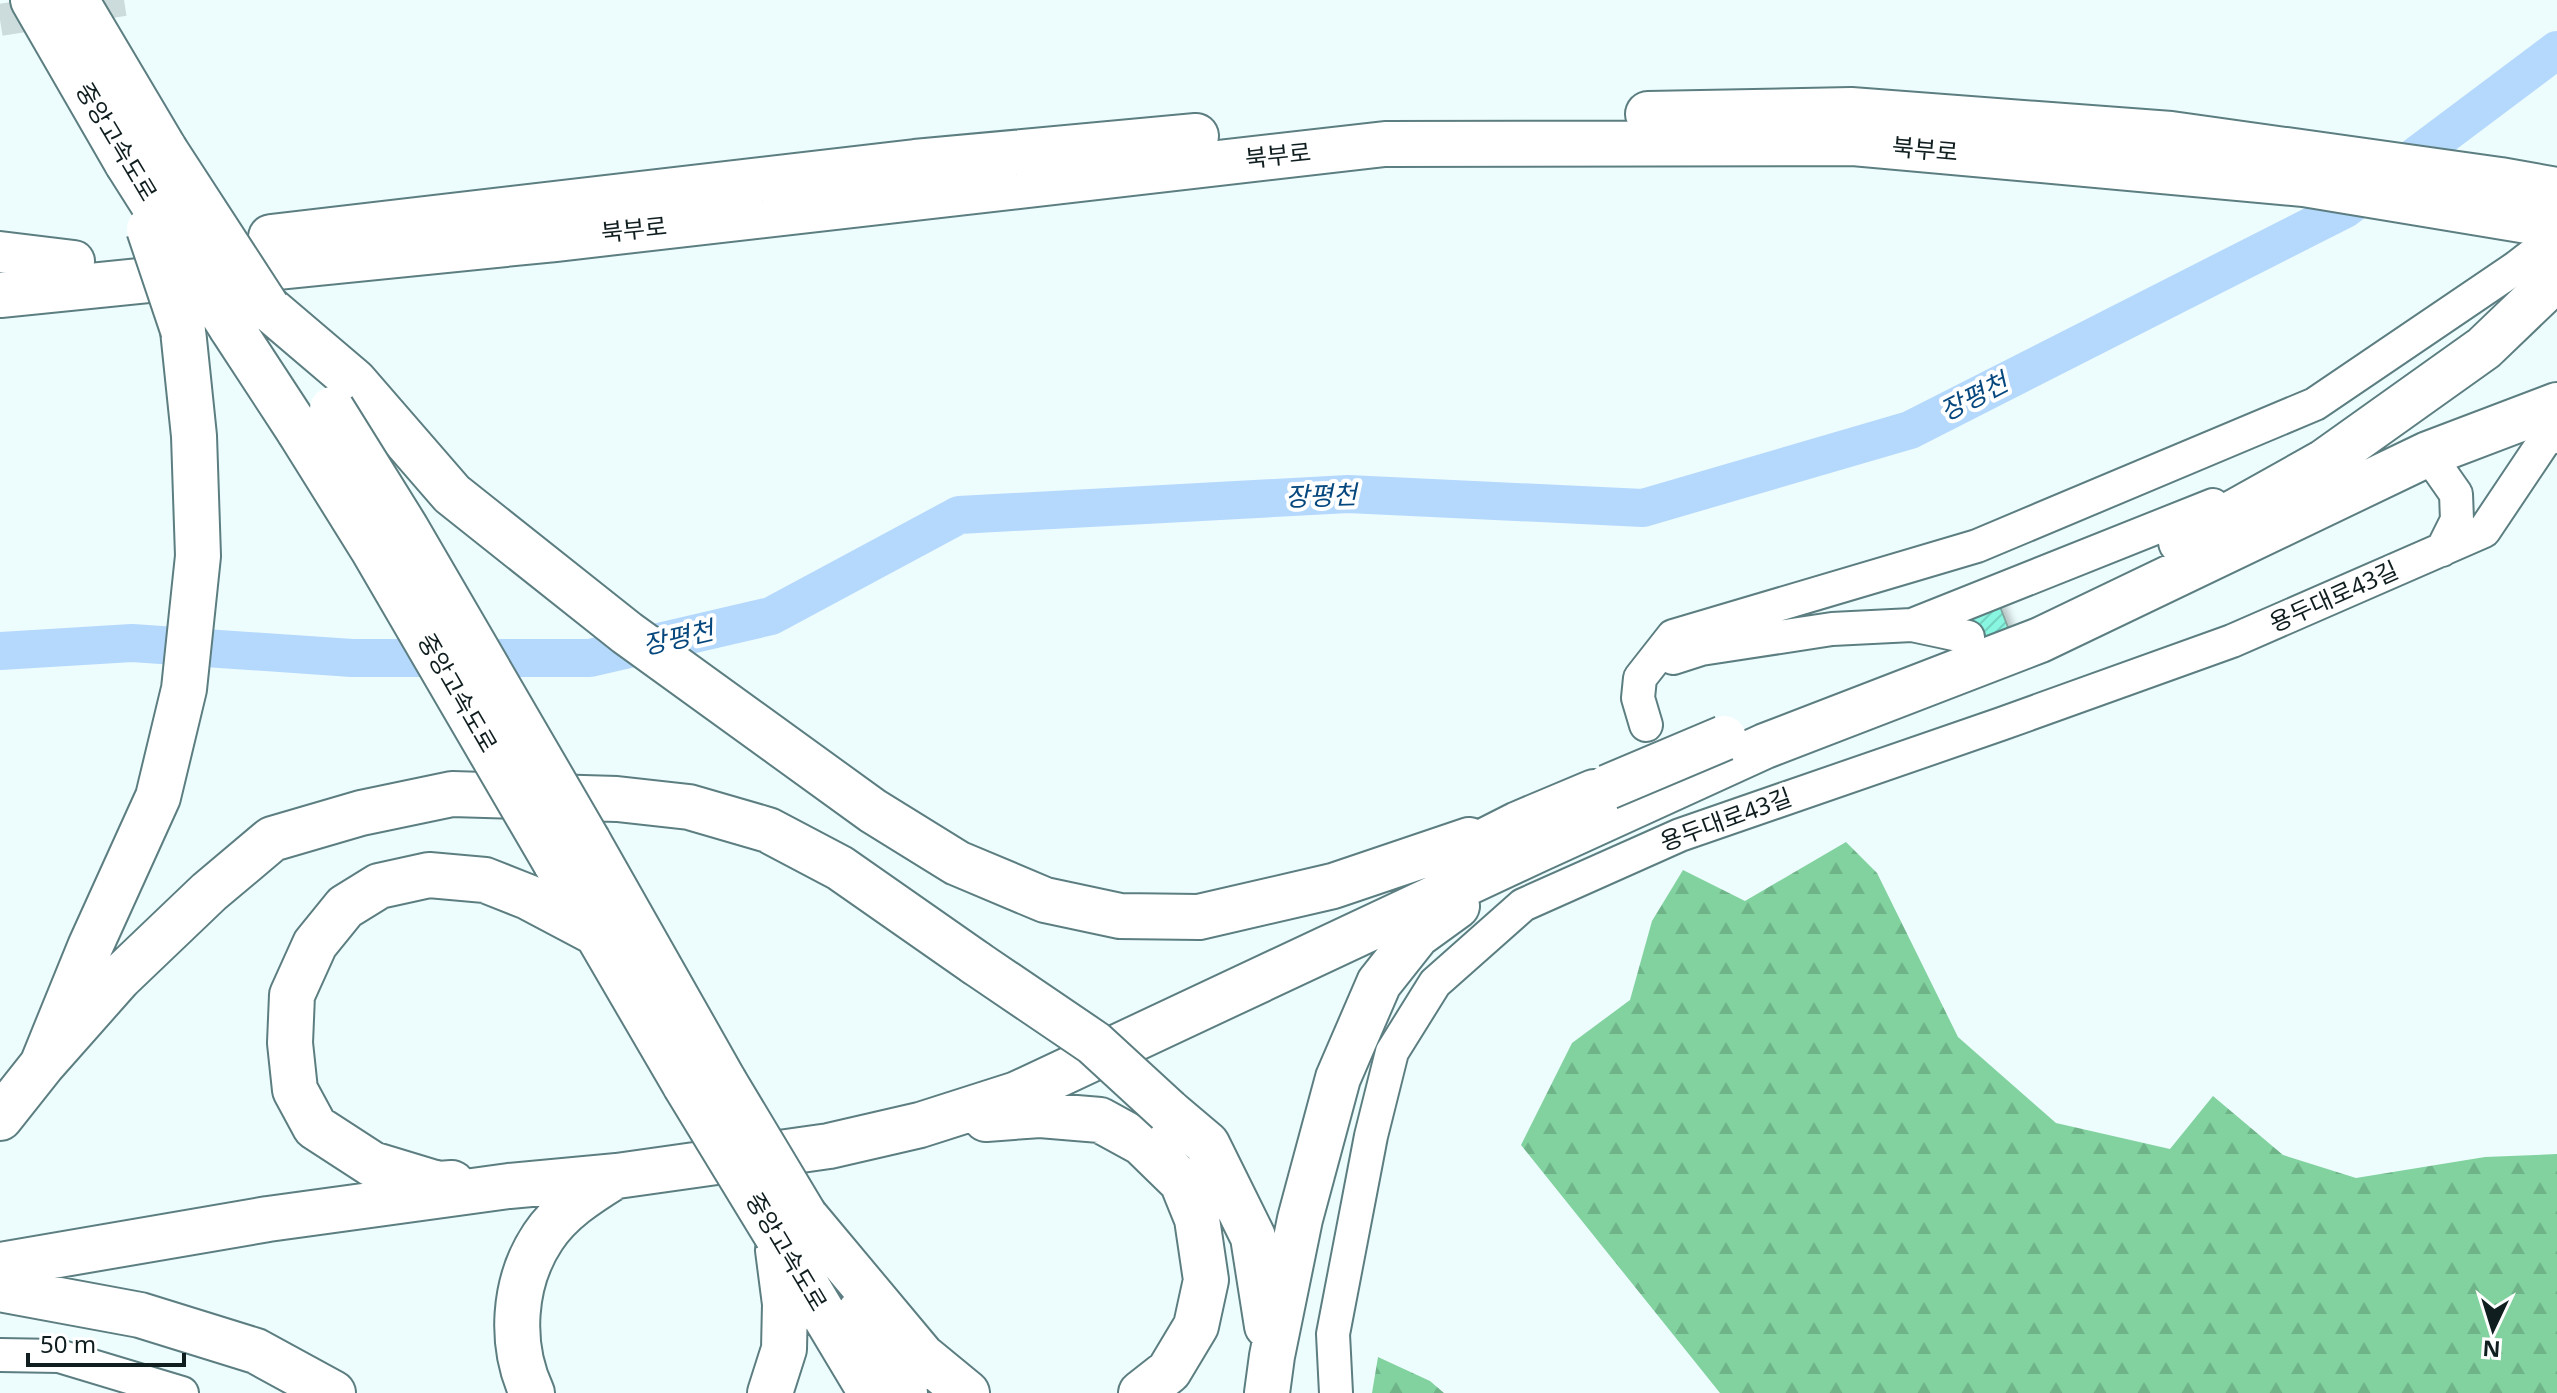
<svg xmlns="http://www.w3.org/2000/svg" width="2557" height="1393" font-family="'Noto Sans','Noto Sans KR',sans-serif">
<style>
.forest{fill:url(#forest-firs)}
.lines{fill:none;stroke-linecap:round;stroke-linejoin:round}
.river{stroke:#b5d8fd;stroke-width:38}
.building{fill:url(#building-hatch);stroke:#83a59d;stroke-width:2;filter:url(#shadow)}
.minor-tunnel{stroke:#ccdbdc;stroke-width:32;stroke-dasharray:32 16;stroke-linecap:butt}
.minor-casing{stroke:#5c7e81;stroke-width:36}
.major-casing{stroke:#5c7e81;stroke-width:44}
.highway-casing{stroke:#5c7e81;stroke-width:48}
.minor{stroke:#fff;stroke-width:32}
.major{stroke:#fff;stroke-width:40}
.highway{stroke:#fff;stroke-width:44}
.highway-bridge-casing{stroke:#5c7e81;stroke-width:48;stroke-linecap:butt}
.highway-bridge{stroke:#fff;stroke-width:44}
.labels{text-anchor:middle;stroke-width:8;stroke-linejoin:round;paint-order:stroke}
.street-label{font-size:24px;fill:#101e20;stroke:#fff}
.water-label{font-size:26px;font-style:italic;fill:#06487e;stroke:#fff}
</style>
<defs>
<pattern id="forest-firs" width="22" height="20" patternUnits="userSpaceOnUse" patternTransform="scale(2)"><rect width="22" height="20" fill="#82d29f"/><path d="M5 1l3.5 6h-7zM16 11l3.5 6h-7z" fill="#6fb489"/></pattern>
<pattern id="building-hatch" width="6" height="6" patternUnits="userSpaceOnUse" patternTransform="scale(2)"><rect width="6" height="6" fill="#88f6e0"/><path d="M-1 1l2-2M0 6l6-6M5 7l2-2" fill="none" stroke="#74d2c0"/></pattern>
<filter id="shadow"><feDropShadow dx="7" dy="7" stdDeviation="4" flood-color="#0004"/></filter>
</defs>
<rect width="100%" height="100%" fill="#edfcfd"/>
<path class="forest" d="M 1846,842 L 1877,873 L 1958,1037 L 2056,1123 L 2170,1149 L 2213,1096 L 2283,1155 L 2356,1178 L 2485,1157 L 2557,1154 L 2557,1393 L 1720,1393 L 1521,1145 L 1572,1043 L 1630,1000 L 1652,921 L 1683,870 L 1745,901 Z
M 1378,1357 L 1430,1381 L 1444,1393 L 1372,1393 Z"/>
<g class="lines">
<path class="river" d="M 0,651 L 132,643 L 352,658 L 590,658 L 771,616 L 959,515 L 1348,494 L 1643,508 L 1910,430 L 2345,209 L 2557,50"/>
</g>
<path class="building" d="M 1996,596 L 2021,661 L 1946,616 Z"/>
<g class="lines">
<path class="minor-tunnel" d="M 0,20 L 124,0"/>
<g class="minor-casing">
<path id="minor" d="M 2428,454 L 2456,494 L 2457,520 L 2442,550
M 1912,625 L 1968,637
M 1673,658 L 1701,649 L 1832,629 L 1912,625 L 2213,505
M 1646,725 L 1638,698 L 1640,678 L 1673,636 L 1977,546 L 2315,404 L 2517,267 L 2557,236
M 0,1355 L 59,1356 L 182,1393
M 1336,1393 L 1333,1334 L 1371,1136 L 1392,1052 L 1435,983 L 1523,905 L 1680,835 L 2001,724 L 2232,641 L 2484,531 L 2545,440 L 2557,436"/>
</g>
<g class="major-casing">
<path id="major" d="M 0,252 L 74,261"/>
</g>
<g class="highway-casing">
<path id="highway" d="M 33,0 L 127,163
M 76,0 L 165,150
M 1648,114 L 1851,110 L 2171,134 L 2500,180 L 2557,190
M 271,237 L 915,162 L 1196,136
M 0,295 L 555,239 L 1385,144 L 1853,143 L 2304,184 L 2557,226
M 267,307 L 354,381 L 452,494 L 627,633 L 873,811 L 957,863 L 1045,900 L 1120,916 L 1199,917 L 1333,886 L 1469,840
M 231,327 L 299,431
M 2181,542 L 2324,462 L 2484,348 L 2557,278
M 588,841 L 724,1081
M 555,862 L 685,1085
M 1443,862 L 1518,824 L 1594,792
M 42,1065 L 119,978 L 209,892 L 272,839 L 361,813 L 452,794 L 617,799 L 689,807 L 768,830 L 840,868 L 976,963
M 1168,1111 L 1207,1144 L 1253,1237 L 1267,1326
M 0,1118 L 42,1065 L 90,947 L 158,797 L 184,689 L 198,556 L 194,436 L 183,330
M 986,1119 L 1040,1115 L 1100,1120 L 1142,1143 L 1182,1182 L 1197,1219 L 1206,1280 L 1196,1326 L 1169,1371 L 1141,1393
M 452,1183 L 438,1184 L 372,1164 L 315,1127 L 295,1090 L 290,1043 L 292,995 L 315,944 L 345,907 L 379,886 L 429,875 L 485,880 L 528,897 L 596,933
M 805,1216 L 922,1356 L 967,1393
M 777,1236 L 871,1393
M 0,1265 L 268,1219 L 509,1186 L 617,1176 L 829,1146 L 920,1125 L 1017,1094 L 1535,851 L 1765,746 L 2040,640 L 2428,454 L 2557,405
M 0,1289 L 140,1315 L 256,1351 L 333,1393
M 860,1312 L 905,1393
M 532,1393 C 509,1344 513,1282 543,1237 C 560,1211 588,1193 614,1177
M 770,1393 L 784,1349 L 785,1304 L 778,1250
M 1267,1393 L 1272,1356 L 1300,1219 L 1338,1078 L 1379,983 L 1417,935 L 1457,906"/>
</g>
<use href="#minor" class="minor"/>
<use href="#major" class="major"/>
<use href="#highway" class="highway"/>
<g class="highway-bridge-casing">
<path id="highway-bridge" d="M 165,150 L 267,307
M 127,163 L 231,327
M 149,229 L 183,330
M 332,409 L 406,528 L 588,841
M 299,431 L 372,548 L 555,862
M 1608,787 L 1724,738
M 976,963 L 1094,1043 L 1168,1111
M 724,1081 L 805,1216
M 685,1085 L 777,1236"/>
</g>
<use href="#highway-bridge" class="highway-bridge"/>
</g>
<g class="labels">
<g class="street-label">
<text transform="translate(116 142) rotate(59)" y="8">중앙고속도로</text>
<text transform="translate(1925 150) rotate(5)" y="8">북부로</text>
<text transform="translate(1278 156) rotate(-6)" y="8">북부로</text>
<text transform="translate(634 230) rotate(-6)" y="8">북부로</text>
<text transform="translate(2334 597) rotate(-24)" y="8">용두대로43길</text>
<text transform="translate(457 693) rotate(60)" y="8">중앙고속도로</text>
<text transform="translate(1726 820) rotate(-20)" y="8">용두대로43길</text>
<text transform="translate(786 1252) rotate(59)" y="8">중앙고속도로</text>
</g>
<g class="water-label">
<text transform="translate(1974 397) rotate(-27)" y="9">장평천</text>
<text transform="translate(1321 496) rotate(-2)" y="9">장평천</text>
<text transform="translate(678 638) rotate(-13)" y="9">장평천</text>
</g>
</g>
<g transform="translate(2493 1329) rotate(184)" stroke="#ffffff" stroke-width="6" paint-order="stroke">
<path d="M0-6L14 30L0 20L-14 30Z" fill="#101e20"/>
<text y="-12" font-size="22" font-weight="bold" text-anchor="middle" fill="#101e20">N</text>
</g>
<path d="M28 1353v12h156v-12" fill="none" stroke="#101e20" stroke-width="4"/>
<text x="40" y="1353" font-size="24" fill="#101e20" stroke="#ffffff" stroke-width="6" paint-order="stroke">50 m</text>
</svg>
